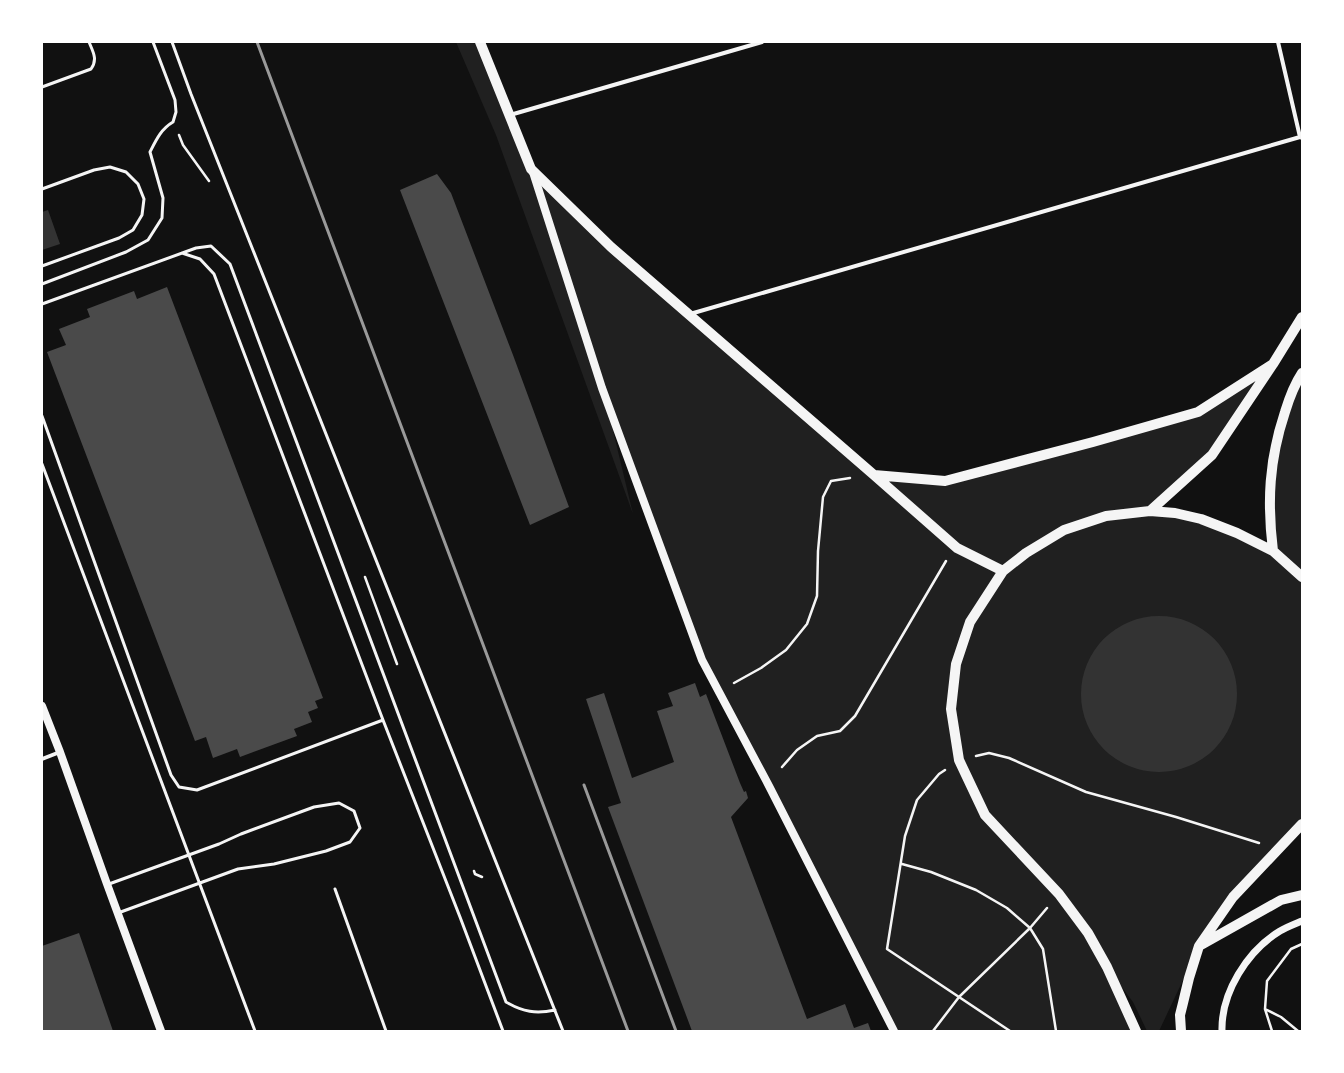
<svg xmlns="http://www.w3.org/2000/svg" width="1344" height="1073" font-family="'PT Sans Narrow',sans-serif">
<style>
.green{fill:#202020}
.water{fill:#333}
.building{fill:#4a4a4a}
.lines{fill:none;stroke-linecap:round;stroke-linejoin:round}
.path{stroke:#f5f5f5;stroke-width:2.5}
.service{stroke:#f5f5f5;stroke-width:3}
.minor{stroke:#f5f5f5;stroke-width:4}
.tertiary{stroke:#f5f5f5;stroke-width:7}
.secondary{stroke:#f5f5f5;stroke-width:8}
.primary{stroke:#f5f5f5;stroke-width:10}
.rail{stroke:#9a9a9a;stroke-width:3}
</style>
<rect width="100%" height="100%" fill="#111"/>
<path class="green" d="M 456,42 L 480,42 L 531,169 L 582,220 L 874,475 L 945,481 L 1198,412 L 1273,364 L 1212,455 L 1151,511 L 1175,513 L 1273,550 L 1272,461 L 1302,373 L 1302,824 L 1279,849 L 1199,946 L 1159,1031 L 1147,1031 L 1133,1002 L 1108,969 L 1136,1031 L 894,1031 L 702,660 L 604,393 L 633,514 L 496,135 Z"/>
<path class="water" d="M 48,210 L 60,244 L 42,250 L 42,212 Z
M1081 694a78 78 0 1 1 156 0a78 78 0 1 1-156 0Z"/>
<path class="building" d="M 437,174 L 451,193 L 513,355 L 569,507 L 530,525 L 400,190 Z
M 167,287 L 323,698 L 315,701 L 318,708 L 308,712 L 312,722 L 294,729 L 297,736 L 240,757 L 237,749 L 213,758 L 206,737 L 195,741 L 47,352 L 66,345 L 59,329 L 90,317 L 87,309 L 134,291 L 137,299 Z
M 695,683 L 700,697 L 706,694 L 740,783 L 744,792 L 746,791 L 748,798 L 731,817 L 807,1019 L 845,1004 L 854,1028 L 868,1023 L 871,1031 L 692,1031 L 608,807 L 621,803 L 586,699 L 604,693 L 632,778 L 674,762 L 657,711 L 673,706 L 668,693 Z
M 79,933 L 113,1031 L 42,1031 L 42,946 Z"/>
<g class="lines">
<path class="path" d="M 179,135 L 183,145 L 209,181
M 365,577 L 397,664
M 734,683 L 761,668 L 786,650 L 807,624 L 817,596 L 818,551 L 823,497 L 831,481 L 850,478
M 976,756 L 989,753 L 1009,758 L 1086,792 L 1176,817 L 1259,843
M 782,767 L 797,750 L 817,736 L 840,731 L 855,716 L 946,561
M 945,770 L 939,774 L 917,800 L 905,836 L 887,949 L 1010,1031
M 902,864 L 931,872 L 976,890 L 1007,908 L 1030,928 L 1043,949 L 1056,1031
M 474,871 L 475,874 L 482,877
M 1265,1009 L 1281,1017 L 1298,1031
M 933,1031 L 959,997 L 1030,928 L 1047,908
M 1272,1031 L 1265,1009 L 1267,981 L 1291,949 L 1302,944"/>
<path class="service" d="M 172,42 L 191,94 L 563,1031
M 42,87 L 91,69 C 98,59 93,52 89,42
M 42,189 L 94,170 L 110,167 L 126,172 L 138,184 L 144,199 L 142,215 L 133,230 L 119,238 L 42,266
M 42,284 L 126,252 L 148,240 L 162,218 L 163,198 L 150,152 C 156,140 161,129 173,122 L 176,112 L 175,100 L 153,42
M 42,304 L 196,248 L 211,246 L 230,264 L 506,1002 C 523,1012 536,1014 555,1010
M 42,416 L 171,775 L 179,787 L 197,790 L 383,720 L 214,274 L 200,259 L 182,253
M 42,464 L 255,1031
M 383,720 L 460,917 L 503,1031
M 109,884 L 219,844 L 241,834 L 314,807 L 339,803 L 354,811 L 360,828 L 350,842 L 326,851 L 274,864 L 238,869 L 118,913
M 335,889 L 386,1031"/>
<path class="minor" d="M 1278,42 L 1300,137 L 1302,138
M 510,115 L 762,42
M 690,314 L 1300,137
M 42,759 L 60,752"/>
<path class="tertiary" d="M 1222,1031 C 1221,993 1247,951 1280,931 C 1287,927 1295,924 1302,921"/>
<path class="secondary" d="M 532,169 L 602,388 L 702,660 L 769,786 L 894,1031
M 42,706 L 60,752 L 107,884 L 161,1031"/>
<path class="primary" d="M 480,42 L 531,169 L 611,247 L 874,475 L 957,548 L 1003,571
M 874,475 L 945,481 L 1093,442 L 1198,412 L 1273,364
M 1150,511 L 1212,455 L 1273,364 L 1302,317
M 1273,551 C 1267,502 1269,460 1285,412 C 1289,399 1294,385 1302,373
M 1201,945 L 1281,900 L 1302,895
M 1136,1031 L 1107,967 L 1088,933 L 1059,894 L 985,815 L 959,760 L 951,709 L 956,664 L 970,622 L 1003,571 L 1026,553 L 1064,530 L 1106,516 L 1150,511 L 1175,513 L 1201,519 L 1237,533 L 1273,551 L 1302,577
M 1181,1031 L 1180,1015 L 1183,1003 L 1189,978 L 1199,946 L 1233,897 L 1302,824"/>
<path class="rail" d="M 257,42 L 628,1031
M 584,785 L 676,1031"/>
</g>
<rect width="1344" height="1073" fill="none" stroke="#ffffff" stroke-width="86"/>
</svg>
